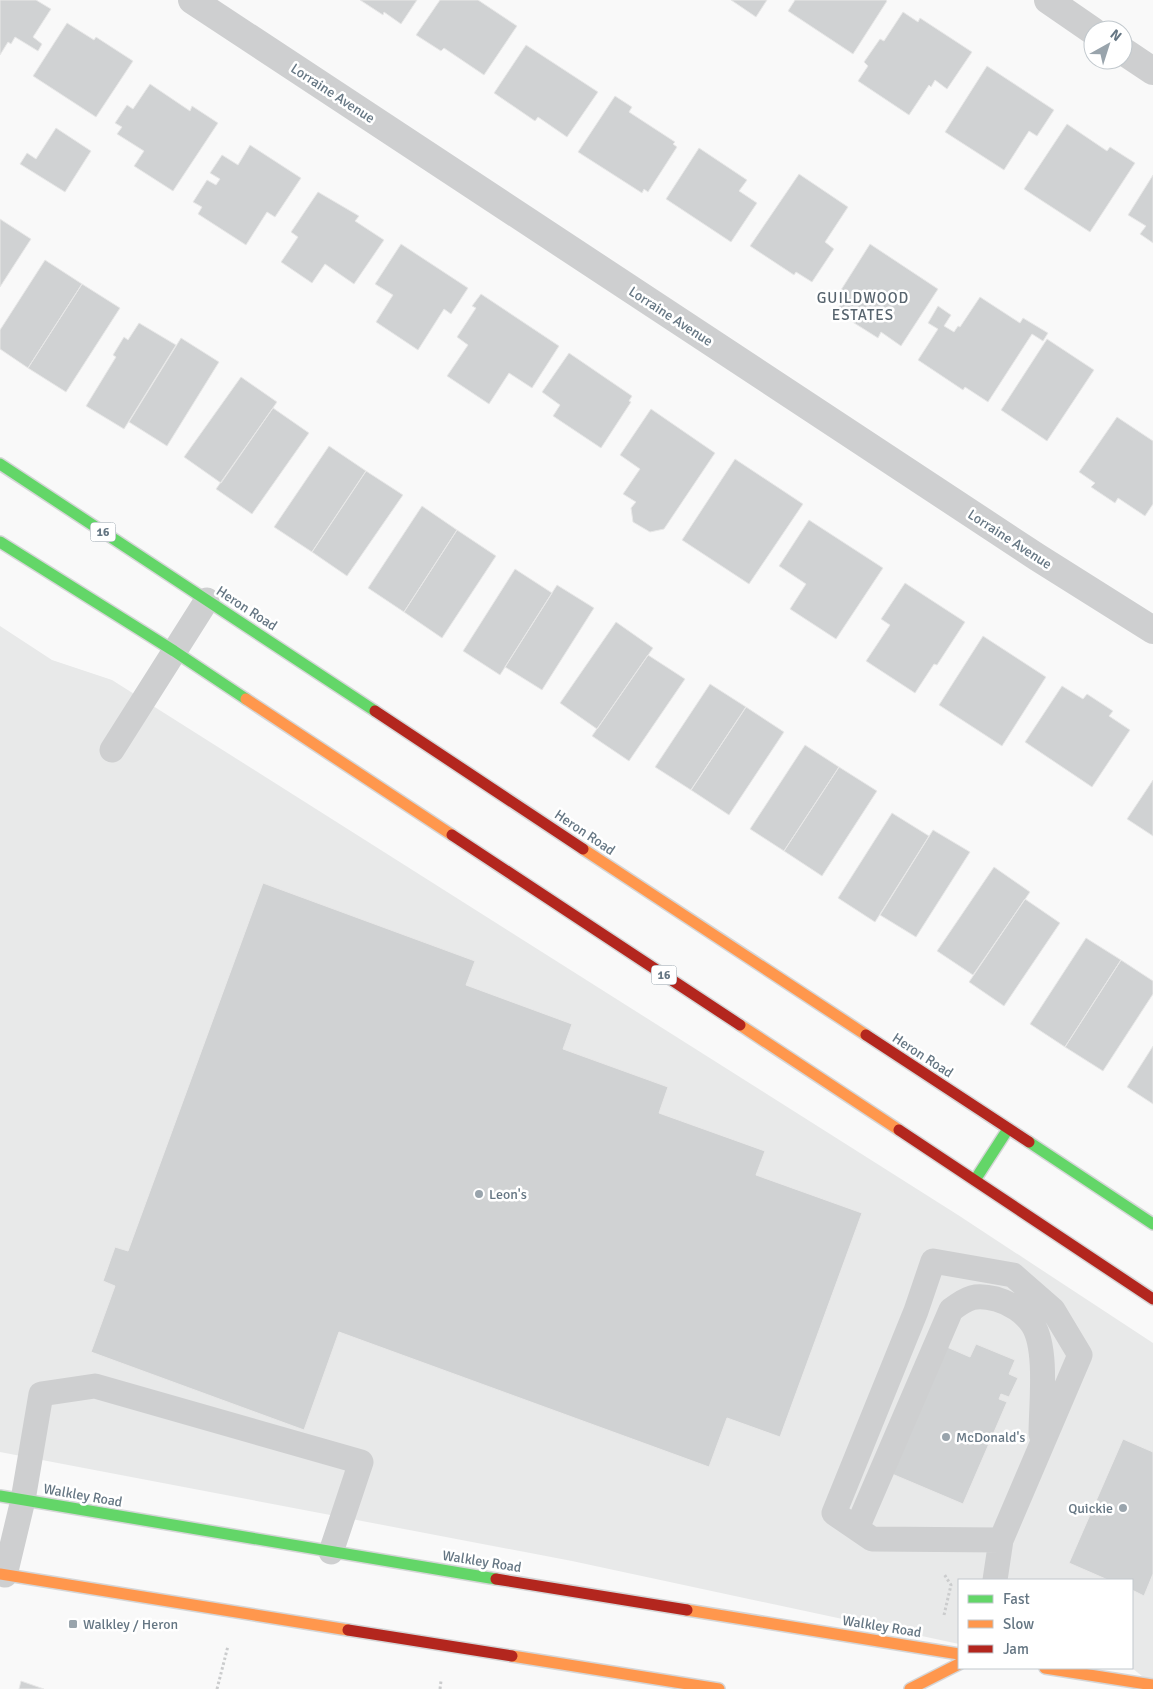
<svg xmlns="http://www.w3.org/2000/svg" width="1153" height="1689" font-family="Signika,sans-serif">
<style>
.built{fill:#e8e9e9}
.building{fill:#d0d2d3;stroke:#e8e8e8}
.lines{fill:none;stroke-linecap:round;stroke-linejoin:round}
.fast-casing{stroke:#d5d6d7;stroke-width:14}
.slow-casing{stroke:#d5d6d7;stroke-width:14}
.jam-casing{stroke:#d5d6d7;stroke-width:14}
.path{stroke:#cbcccd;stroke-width:3;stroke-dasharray:2.5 2.5;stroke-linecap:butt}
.lane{stroke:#cecfd0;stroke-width:25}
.street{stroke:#cecfd0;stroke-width:28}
.fast{stroke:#63d668;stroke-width:11}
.slow{stroke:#ff974d;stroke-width:11}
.jam{stroke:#b3261e;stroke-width:11}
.poi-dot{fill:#99a4ac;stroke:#fff;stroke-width:2}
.labels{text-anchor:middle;stroke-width:5;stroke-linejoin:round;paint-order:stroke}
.shield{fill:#fff;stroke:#939fa8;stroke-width:1}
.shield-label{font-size:12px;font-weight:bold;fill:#657683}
.street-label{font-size:14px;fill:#657683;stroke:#fff}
.poi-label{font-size:14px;fill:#657683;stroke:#fff;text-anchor:start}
.neighbourhood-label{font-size:15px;letter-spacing:1px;fill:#57646e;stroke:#fff}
</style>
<rect width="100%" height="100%" fill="#f9f9f9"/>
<path class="built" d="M 0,626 L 52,660 L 112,680 L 958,1215 L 1153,1343 L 1153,1685 L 1132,1668 L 1132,1580 L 959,1580 L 959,1644 L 572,1561 L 0,1452 Z"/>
<path class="building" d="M 0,0 L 36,0 L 51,9 L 33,37 L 42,44 L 38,51 L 15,37 L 11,44 L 8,42 L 0,55 Z
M 360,0 L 417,0 L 401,24 L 384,12 L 383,15 Z
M 440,0 L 478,0 L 517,26 L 484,75 L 444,48 L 441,51 L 416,35 Z
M 731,0 L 767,0 L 756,17 Z
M 795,0 L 886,0 L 887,1 L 853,54 L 788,11 Z
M 903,12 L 918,22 L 920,18 L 972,52 L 947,89 L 935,80 L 931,87 L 929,85 L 909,115 L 858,81 L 868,66 L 864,62 L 880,39 L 884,41 Z
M 67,23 L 94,40 L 96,37 L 133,61 L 96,117 L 33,76 Z
M 526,45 L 598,92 L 567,137 L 538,117 L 535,121 L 494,93 Z
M 987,66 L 1054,110 L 1037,136 L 1029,131 L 1004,170 L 945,132 Z
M 150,84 L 190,111 L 192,106 L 218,123 L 173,191 L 134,166 L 144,151 L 117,134 L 122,127 L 115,123 L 127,105 L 133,109 Z
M 615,96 L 632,107 L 629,112 L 675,142 L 673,144 L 677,147 L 648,192 L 644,189 L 642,193 L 578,152 Z
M 1067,124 L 1107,151 L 1110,147 L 1135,163 L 1090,232 L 1024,189 Z
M 56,128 L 91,151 L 65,192 L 20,164 L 27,153 L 36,159 Z
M 250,145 L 301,178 L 275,217 L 267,212 L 246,245 L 198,214 L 202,207 L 193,202 L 207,180 L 216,185 L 220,179 L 210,173 L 222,155 L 238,165 Z
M 699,148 L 747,180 L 739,191 L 757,203 L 731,242 L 666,199 Z
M 799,174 L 848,207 L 825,242 L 834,249 L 812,282 L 796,272 L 794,275 L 750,246 Z
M 1153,175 L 1153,243 L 1140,234 L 1146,226 L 1128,215 Z
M 318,192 L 359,216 L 355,221 L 384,240 L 354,284 L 325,264 L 312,283 L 281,262 L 298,237 L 291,232 Z
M 0,219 L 31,239 L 0,287 Z
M 401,244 L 468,288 L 451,314 L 444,309 L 418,350 L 376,322 L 393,295 L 375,284 Z
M 870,244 L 938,289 L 901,346 L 881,332 L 878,338 L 851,321 L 854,318 L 838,307 L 840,305 L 834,301 Z
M 45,260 L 82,284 L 28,368 L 0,349 L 0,330 Z
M 82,284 L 120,308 L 66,392 L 28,368 Z
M 481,294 L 559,346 L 532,388 L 509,373 L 489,404 L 447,376 L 468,345 L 457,337 L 476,308 L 472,306 Z
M 980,297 L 1020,323 L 1023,318 L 1048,333 L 1043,341 L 1032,334 L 988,402 L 965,387 L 963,390 L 918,360 L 938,329 L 928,323 L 938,306 L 951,315 L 944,326 L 954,332 L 958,326 L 960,327 Z
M 139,323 L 176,345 L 124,429 L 86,406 L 116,357 L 113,355 L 124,337 L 128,340 Z
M 181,338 L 219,362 L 167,446 L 129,422 Z
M 1047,339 L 1094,370 L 1047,441 L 1001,410 Z
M 569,353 L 632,396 L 629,401 L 631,402 L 601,448 L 553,416 L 560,405 L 542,392 Z
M 241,377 L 277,402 L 221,483 L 184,457 Z
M 273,408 L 309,433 L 252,514 L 216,489 Z
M 651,409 L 715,453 L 664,529 L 650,532 L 633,522 L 631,508 L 636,502 L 623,494 L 640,469 L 620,455 Z
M 1117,417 L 1153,441 L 1153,504 L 1145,516 L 1118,498 L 1115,503 L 1091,487 L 1095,483 L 1079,472 Z
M 329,446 L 366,471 L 312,552 L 274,527 Z
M 735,459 L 803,504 L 749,584 L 682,540 Z
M 366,471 L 403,495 L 347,576 L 312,552 Z
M 422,506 L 457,530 L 404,612 L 368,588 Z
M 809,520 L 883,568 L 836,639 L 790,609 L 806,584 L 779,566 Z
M 457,530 L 496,556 L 442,638 L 404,612 Z
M 515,569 L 552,593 L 500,675 L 463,651 Z
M 905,583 L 965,622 L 937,665 L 934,664 L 915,693 L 866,661 L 890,625 L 881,619 Z
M 557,585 L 594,608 L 542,690 L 505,667 Z
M 616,622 L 653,648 L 597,729 L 560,703 Z
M 983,636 L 1046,677 L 1002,746 L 939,705 Z
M 648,655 L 685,679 L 629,761 L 592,736 Z
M 710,684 L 746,707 L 691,790 L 655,767 Z
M 1062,686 L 1083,699 L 1087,694 L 1113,711 L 1109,716 L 1130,730 L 1092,787 L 1025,742 Z
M 746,707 L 784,732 L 729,815 L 691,790 Z
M 805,745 L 839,767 L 784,851 L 750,829 Z
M 839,767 L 877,791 L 822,876 L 784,851 Z
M 1153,780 L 1153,836 L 1127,819 Z
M 892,813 L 929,836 L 875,922 L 838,898 Z
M 933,830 L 970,852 L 916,937 L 880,915 Z
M 994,867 L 1030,892 L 973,975 L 937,951 Z
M 263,883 L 475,961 L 466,985 L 572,1024 L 563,1049 L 668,1087 L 659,1113 L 765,1151 L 756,1175 L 862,1213 L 780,1437 L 727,1418 L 709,1467 L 339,1332 L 304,1430 L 91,1352 L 115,1286 L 103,1281 L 115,1247 L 128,1251 Z
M 1025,899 L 1060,923 L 1004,1006 L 969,982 Z
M 1086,938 L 1121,960 L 1065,1047 L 1030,1024 Z
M 1121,960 L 1153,981 L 1153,994 L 1103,1071 L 1065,1047 Z
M 1153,1046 L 1153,1104 L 1127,1087 Z
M 940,1344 L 970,1357 L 976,1344 L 1015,1360 L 1009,1374 L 1018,1378 L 1009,1397 L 1001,1394 L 999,1399 L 1007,1402 L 963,1504 L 885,1471 Z
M 1123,1439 L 1153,1452 L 1153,1574 L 1144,1596 L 1132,1590 L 1132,1580 L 1108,1580 L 1069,1563 Z
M 21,1681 L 44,1689 L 19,1689 Z"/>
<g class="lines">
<g class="fast-casing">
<path id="fast" d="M 0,464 L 375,711
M 0,542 L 174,651 L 246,699
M 1029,1142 L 1153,1224
M 975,1180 L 1008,1129
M 0,1496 L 496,1579"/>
</g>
<g class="slow-casing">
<path id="slow" d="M 246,699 L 452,835
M 583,849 L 866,1035
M 740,1025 L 899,1130
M 0,1574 L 348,1630
M 687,1610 L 959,1654
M 512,1656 L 719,1689
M 1045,1668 L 1153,1685
M 910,1689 L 959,1664"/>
</g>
<g class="jam-casing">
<path id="jam" d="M 375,711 L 583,849
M 452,835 L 740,1025
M 866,1035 L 1029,1142
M 899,1130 L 1153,1299
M 496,1579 L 687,1610
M 348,1630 L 512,1656"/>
</g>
<path class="path" d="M 944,1615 L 951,1585 L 944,1574
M 217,1689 L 228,1646
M 440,1689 L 441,1681"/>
<path class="lane" d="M 112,750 L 207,600
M 933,1261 L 1013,1275 L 1053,1310 L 1080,1355 L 1001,1540 L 872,1539 L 834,1513 L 916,1311 Z
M 857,1528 L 951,1310 C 968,1297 975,1294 996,1299 C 1010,1303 1025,1312 1033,1325 C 1048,1349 1041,1406 1041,1434
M 5,1575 L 23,1500 L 41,1394 L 95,1386 L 361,1462 L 331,1552
M 995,1580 L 1001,1540"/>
<path class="street" d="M 192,0 L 1037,557 L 1153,630
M 1048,0 L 1093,31
M 1123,51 L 1153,71"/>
<use href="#fast" class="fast"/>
<use href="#slow" class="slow"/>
<use href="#jam" class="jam"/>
</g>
<g class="poi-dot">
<circle cx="479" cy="1194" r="5"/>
<circle cx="946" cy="1437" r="5"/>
<circle cx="1123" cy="1508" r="5"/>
<rect x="68" y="1619" width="10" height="10" rx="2.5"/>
</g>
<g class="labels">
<g class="shield">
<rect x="90.5" y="522.5" width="25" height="19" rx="4"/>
<rect x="651.5" y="965.5" width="25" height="19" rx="4"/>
</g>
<g class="shield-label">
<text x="103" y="536">16</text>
<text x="664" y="979">16</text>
</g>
<g class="street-label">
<text transform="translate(333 93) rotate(33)" y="5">Lorraine Avenue</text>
<text transform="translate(671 316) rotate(33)" y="5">Lorraine Avenue</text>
<text transform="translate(1010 539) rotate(33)" y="5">Lorraine Avenue</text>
<text transform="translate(247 608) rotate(33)" y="5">Heron Road</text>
<text transform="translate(585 832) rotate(34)" y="5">Heron Road</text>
<text transform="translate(923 1055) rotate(33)" y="5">Heron Road</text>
<text transform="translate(83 1495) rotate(10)" y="5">Walkley Road</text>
<text transform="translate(482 1561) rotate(9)" y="5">Walkley Road</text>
<text transform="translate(882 1626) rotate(9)" y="5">Walkley Road</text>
</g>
<g class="poi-label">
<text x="489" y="1199">Leon's</text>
<text x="956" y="1442">McDonald's</text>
<text x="1113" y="1513" text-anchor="end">Quickie</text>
<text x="83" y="1629">Walkley / Heron</text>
</g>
<g class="neighbourhood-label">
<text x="863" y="303">GUILDWOOD<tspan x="863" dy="17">ESTATES</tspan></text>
</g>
</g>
<rect x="958" y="1579" width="175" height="90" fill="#ffffff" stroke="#c1c8cd"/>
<rect x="968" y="1595" width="25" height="8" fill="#63d668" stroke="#c1c8cd"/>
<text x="1003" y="1604" font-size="15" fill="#657683">Fast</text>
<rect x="968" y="1620" width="25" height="8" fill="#ff974d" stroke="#c1c8cd"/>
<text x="1003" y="1629" font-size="15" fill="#657683">Slow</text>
<rect x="968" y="1645" width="25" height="8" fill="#b3261e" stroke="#c1c8cd"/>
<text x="1003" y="1654" font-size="15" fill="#657683">Jam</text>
<g transform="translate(1108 45) rotate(39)"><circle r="24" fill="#ffffff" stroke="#c1c8cd"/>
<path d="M0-4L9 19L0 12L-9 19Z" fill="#99a4ac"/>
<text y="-8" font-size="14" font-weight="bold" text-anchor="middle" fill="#657683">N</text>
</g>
</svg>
